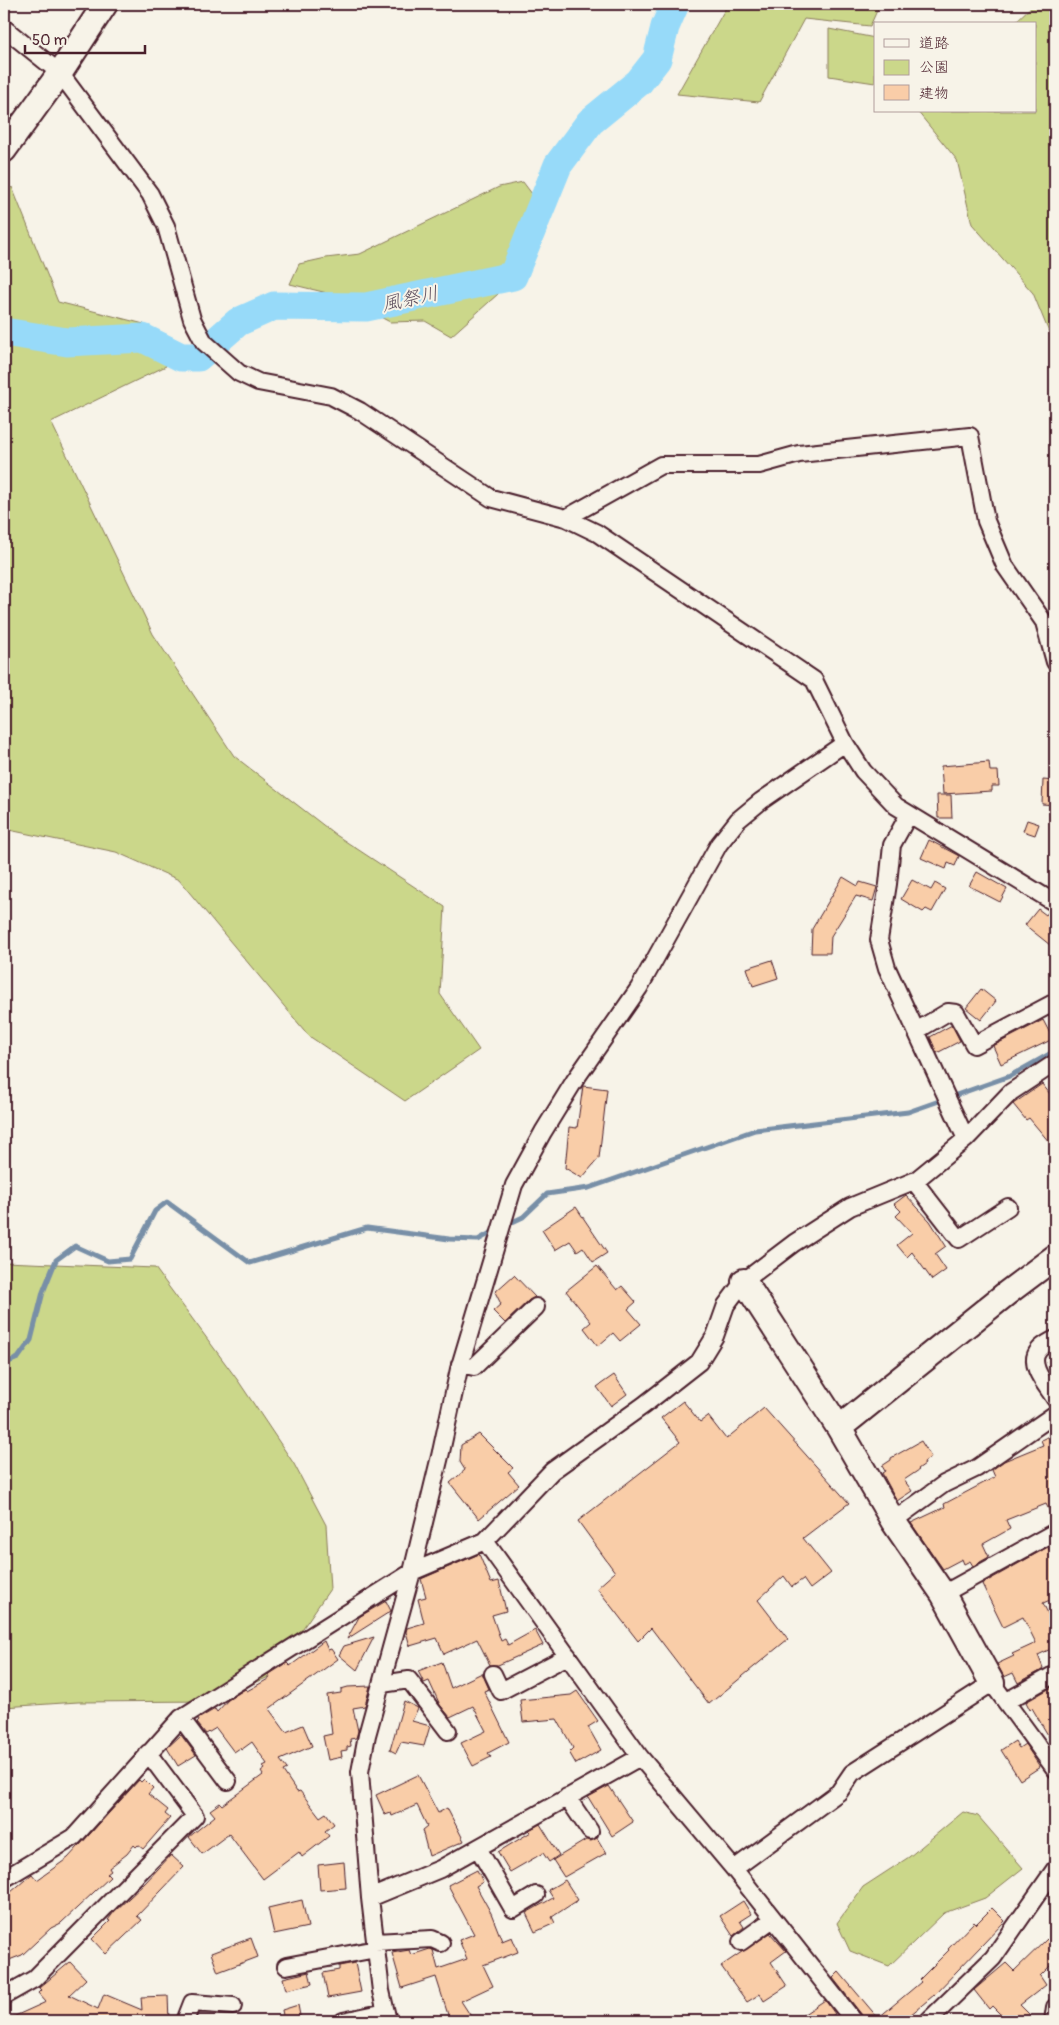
<svg xmlns="http://www.w3.org/2000/svg" width="1059" height="2025" font-family="Pangolin,'Klee One',sans-serif">
<style>
.green{fill:#cbd78a;stroke:#8a7b5a}
.lines{fill:none;stroke-linecap:round;stroke-linejoin:round}
.stream{stroke:#788fa7;stroke-width:5}
.river{stroke:#97daf9;stroke-width:29}
.building{fill:#f9cda8;stroke:#4a1f2b}
.street-casing{stroke:#4a1f2b;stroke-width:20}
.secondary-casing{stroke:#4a1f2b;stroke-width:28}
.street{stroke:#f7f3e8;stroke-width:16}
.secondary{stroke:#f7f3e8;stroke-width:24}
.labels{text-anchor:middle;stroke-width:4;stroke-linejoin:round;paint-order:stroke}
.water-label{font-size:19px;font-style:italic;fill:#5d4e5e;stroke:#f7f3e8}
</style>
<rect width="100%" height="100%" fill="#f7f3e8"/>
<filter id="ink" filterUnits="userSpaceOnUse"><feTurbulence type="fractalNoise" baseFrequency=".02" numOctaves="2"/><feDisplacementMap in="SourceGraphic" scale="10" xChannelSelector="R" yChannelSelector="G"/><feConvolveMatrix kernelMatrix="1 2 1 2 8 2 1 2 1" color-interpolation-filters="sRGB"/></filter>
<g filter="url(#ink)">
<path class="green" d="M 728,4 L 880,4 L 870,26 L 804,19 L 759,102 L 677,94 Z
M 1034,4 L 1055,4 L 1055,347 L 1033,293 L 972,224 L 957,160 L 917,111 L 1035,111 L 1035,24 L 1013,24 Z
M 829,29 L 875,38 L 875,83 L 829,76 Z
M 523,182 L 532,194 L 523,215 L 534,252 L 498,294 L 451,336 L 425,321 L 390,322 L 340,296 L 290,284 L 299,264 L 326,258 L 360,254 L 499,187 Z
M 12,187 L 58,302 L 144,324 L 166,366 L 51,422 L 153,634 L 234,756 L 336,835 L 445,907 L 440,994 L 479,1050 L 405,1101 L 309,1036 L 179,880 L 116,852 L 4,829 L 4,194 Z
M 4,1262 L 155,1268 L 239,1382 L 294,1464 L 326,1525 L 330,1589 L 269,1677 L 211,1701 L 78,1702 L 4,1707 Z
M 963,1812 L 978,1816 L 1023,1868 L 985,1898 L 944,1913 L 889,1966 L 850,1951 L 837,1923 L 863,1887 L 909,1857 Z"/>
<g class="lines">
<path class="stream" d="M 506,1225 L 523,1217 L 547,1194 L 589,1188 L 755,1130 L 908,1112 L 1010,1076 L 1055,1051
M 4,1364 L 18,1358 L 31,1340 L 43,1292 L 56,1260 L 75,1246 L 108,1261 L 130,1259 L 155,1211 L 167,1202 L 250,1263 L 367,1228 L 449,1239 L 478,1240 L 496,1230"/>
<path class="river" d="M 4,332 L 67,342 L 143,338 L 181,357 L 198,357 L 238,322 L 274,306 L 366,307 L 513,276 L 558,165 L 590,122 L 639,82 L 657,59 L 665,27 L 675,4"/>
</g>
<path class="building" d="M 989,762 L 990,771 L 998,771 L 999,786 L 992,786 L 992,791 L 943,794 L 941,766 Z
M 1043,780 L 1055,781 L 1055,805 L 1042,804 Z
M 937,795 L 951,795 L 952,818 L 938,818 Z
M 1027,820 L 1039,824 L 1035,835 L 1023,831 Z
M 929,840 L 959,856 L 955,866 L 948,863 L 946,869 L 921,858 Z
M 977,872 L 1007,889 L 1000,902 L 969,886 Z
M 843,877 L 858,886 L 860,882 L 877,887 L 873,901 L 856,896 L 831,936 L 830,953 L 811,953 L 812,929 Z
M 912,880 L 931,890 L 935,883 L 945,889 L 932,912 L 926,909 L 923,912 L 901,899 Z
M 1038,909 L 1046,915 L 1049,911 L 1055,913 L 1055,949 L 1025,925 Z
M 772,960 L 778,978 L 753,986 L 747,968 Z
M 981,989 L 996,1001 L 981,1020 L 966,1008 Z
M 1043,1020 L 1053,1039 L 1001,1064 L 993,1046 Z
M 952,1025 L 960,1041 L 937,1053 L 930,1037 Z
M 1042,1084 L 1055,1100 L 1055,1149 L 1029,1118 L 1026,1120 L 1013,1104 Z
M 583,1086 L 607,1089 L 599,1158 L 582,1178 L 565,1168 L 569,1127 L 577,1128 Z
M 906,1195 L 930,1221 L 946,1246 L 935,1254 L 946,1270 L 932,1280 L 912,1252 L 907,1257 L 897,1245 L 912,1233 L 896,1216 L 901,1211 L 894,1204 Z
M 576,1207 L 607,1253 L 593,1262 L 583,1247 L 577,1251 L 570,1241 L 555,1250 L 542,1230 Z
M 597,1266 L 617,1290 L 622,1286 L 636,1302 L 628,1309 L 641,1324 L 620,1341 L 613,1333 L 598,1346 L 584,1328 L 591,1322 L 566,1291 Z
M 514,1275 L 535,1297 L 529,1300 L 505,1323 L 493,1311 L 501,1304 L 495,1292 Z
M 614,1375 L 627,1394 L 611,1406 L 597,1387 Z
M 683,1401 L 700,1422 L 708,1416 L 726,1439 L 764,1408 L 849,1503 L 803,1538 L 831,1573 L 810,1589 L 803,1579 L 792,1587 L 784,1576 L 758,1600 L 788,1639 L 709,1704 L 651,1628 L 638,1641 L 597,1588 L 615,1572 L 578,1521 L 680,1442 L 661,1418 Z
M 1055,1433 L 1055,1522 L 1046,1504 L 1006,1520 L 1010,1529 L 983,1544 L 989,1557 L 973,1566 L 970,1561 L 964,1564 L 962,1559 L 943,1569 L 911,1523 L 945,1507 L 944,1504 L 995,1477 L 992,1470 L 1004,1461 L 1043,1445 L 1041,1440 Z
M 479,1434 L 513,1468 L 508,1472 L 519,1485 L 479,1519 L 450,1483 L 465,1470 L 460,1462 L 461,1445 Z
M 921,1441 L 931,1457 L 924,1462 L 925,1464 L 918,1469 L 919,1470 L 904,1480 L 912,1491 L 897,1501 L 882,1473 L 885,1471 L 882,1466 L 891,1460 L 891,1458 Z
M 1048,1547 L 1055,1562 L 1055,1598 L 1043,1603 L 1055,1628 L 1055,1647 L 1038,1655 L 1043,1668 L 1042,1670 L 1018,1683 L 1013,1673 L 1004,1677 L 997,1664 L 1014,1656 L 1012,1654 L 1036,1643 L 1023,1617 L 1003,1627 L 982,1584 Z
M 479,1554 L 491,1583 L 499,1581 L 506,1611 L 492,1615 L 501,1641 L 505,1639 L 508,1645 L 535,1630 L 543,1645 L 498,1665 L 490,1665 L 477,1639 L 444,1654 L 437,1638 L 410,1646 L 406,1632 L 407,1628 L 424,1623 L 418,1599 L 426,1597 L 421,1579 Z
M 386,1601 L 391,1611 L 347,1639 L 359,1617 Z
M 374,1637 L 357,1670 L 339,1655 L 344,1646 Z
M 324,1641 L 328,1650 L 331,1649 L 338,1659 L 269,1709 L 286,1732 L 303,1725 L 312,1746 L 280,1760 L 287,1769 L 283,1771 L 297,1792 L 300,1791 L 320,1817 L 326,1813 L 334,1824 L 325,1831 L 329,1836 L 302,1857 L 299,1852 L 263,1879 L 229,1834 L 202,1854 L 189,1837 L 215,1816 L 210,1810 L 220,1803 L 222,1805 L 263,1775 L 261,1772 L 265,1769 L 263,1766 L 267,1764 L 252,1742 L 241,1750 L 240,1748 L 234,1752 L 216,1728 L 206,1734 L 197,1723 L 199,1721 L 198,1719 L 215,1709 L 217,1712 L 228,1700 L 245,1689 L 247,1691 L 270,1678 L 268,1675 L 287,1663 L 290,1666 Z
M 442,1662 L 451,1688 L 482,1673 L 489,1689 L 484,1691 L 509,1742 L 488,1753 L 491,1757 L 473,1766 L 461,1743 L 486,1731 L 473,1706 L 450,1717 L 440,1705 L 429,1681 L 424,1683 L 418,1671 Z
M 370,1686 L 365,1706 L 353,1708 L 358,1731 L 356,1738 L 350,1739 L 351,1746 L 347,1747 L 347,1750 L 341,1751 L 342,1757 L 328,1760 L 323,1736 L 332,1734 L 327,1695 L 341,1693 L 341,1689 L 348,1687 Z
M 1052,1687 L 1055,1694 L 1055,1747 L 1032,1708 L 1030,1710 L 1026,1702 Z
M 577,1691 L 598,1721 L 588,1727 L 601,1750 L 576,1764 L 569,1752 L 573,1748 L 557,1719 L 523,1722 L 520,1700 L 571,1695 Z
M 404,1701 L 418,1708 L 412,1721 L 430,1726 L 424,1746 L 401,1742 L 396,1753 L 390,1750 Z
M 181,1735 L 196,1755 L 178,1766 L 167,1748 Z
M 1015,1741 L 1019,1748 L 1025,1744 L 1040,1767 L 1020,1780 L 1001,1750 Z
M 418,1775 L 438,1813 L 447,1808 L 464,1841 L 429,1856 L 422,1830 L 427,1826 L 417,1805 L 392,1816 L 391,1813 L 385,1815 L 376,1795 Z
M 144,1779 L 153,1788 L 148,1794 L 168,1810 L 165,1814 L 170,1818 L 143,1849 L 138,1845 L 136,1847 L 134,1845 L 127,1854 L 109,1868 L 111,1871 L 107,1874 L 110,1877 L 61,1923 L 51,1928 L 22,1955 L 4,1962 L 4,1898 L 32,1874 L 37,1880 L 68,1858 L 139,1780 L 141,1782 Z
M 609,1786 L 633,1822 L 612,1836 L 588,1797 Z
M 540,1824 L 559,1855 L 549,1862 L 543,1853 L 510,1872 L 498,1852 L 531,1832 L 529,1830 Z
M 597,1838 L 606,1853 L 564,1877 L 553,1860 L 586,1840 L 591,1841 Z
M 171,1855 L 184,1867 L 137,1916 L 142,1920 L 106,1954 L 92,1939 L 110,1921 L 108,1920 L 114,1912 L 145,1883 Z
M 344,1862 L 346,1888 L 320,1890 L 318,1865 Z
M 477,1870 L 483,1882 L 476,1886 L 491,1913 L 502,1941 L 512,1937 L 518,1952 L 483,1965 L 493,1986 L 461,2001 L 474,2021 L 450,2021 L 436,1977 L 402,1988 L 392,1953 L 409,1950 L 411,1955 L 430,1949 L 433,1950 L 438,1969 L 467,1959 L 459,1940 L 474,1934 L 448,1885 Z
M 565,1880 L 578,1900 L 552,1917 L 555,1923 L 535,1932 L 526,1913 L 553,1898 L 548,1890 Z
M 302,1900 L 308,1927 L 274,1934 L 268,1908 Z
M 743,1901 L 751,1914 L 740,1921 L 744,1927 L 733,1936 L 720,1916 Z
M 992,1908 L 1005,1921 L 934,1995 L 903,2021 L 864,2021 L 862,2015 L 833,1978 L 839,1972 L 878,2018 L 921,1982 L 919,1980 L 949,1950 L 948,1949 L 974,1922 L 976,1924 Z
M 770,1933 L 786,1951 L 771,1962 L 787,1986 L 764,2001 L 760,1994 L 747,2002 L 721,1966 Z
M 251,1938 L 258,1957 L 218,1972 L 211,1953 Z
M 1047,1939 L 1055,1947 L 1055,1961 L 1040,1976 L 1046,1985 L 1020,2005 L 1036,2021 L 1007,2021 L 992,2006 L 989,2009 L 974,1990 L 1006,1963 L 1014,1971 Z
M 70,1962 L 86,1979 L 69,1995 L 98,2009 L 104,1994 L 142,2010 L 141,1997 L 168,1996 L 169,2021 L 4,2021 L 46,2002 L 38,1993 L 41,1990 L 39,1988 Z
M 355,1963 L 361,1992 L 328,1998 L 323,1973 L 339,1970 L 339,1966 Z
M 309,1972 L 312,1984 L 286,1990 L 283,1978 Z
M 825,2000 L 835,2014 L 824,2021 L 794,2021 Z
M 298,2005 L 301,2021 L 284,2021 L 282,2010 Z"/>
<g class="lines">
<g class="street-casing">
<path id="street" d="M 4,28 L 60,73 L 150,194 L 166,226 L 192,319 L 204,342 L 239,373 L 258,382 L 331,396 L 360,411 L 491,498 L 566,518 L 597,533 L 814,680 L 845,743 L 863,771 L 896,806 L 1055,903
M 566,518 L 661,465 L 759,465 L 799,454 L 970,436 L 986,521 L 1005,566 L 1044,622 L 1055,662
M 909,814 L 892,845 L 888,884 L 879,940 L 887,968 L 966,1139
M 916,1031 L 948,1012 L 956,1013 L 974,1045 L 1055,1002
M 914,1181 L 959,1239 L 1008,1207
M 1055,1339 C 1050,1342 1043,1345 1039,1350 C 1026,1364 1048,1387 1055,1399
M 460,1364 L 474,1367 L 536,1307
M 893,1521 L 944,1484 L 977,1468 L 1055,1414
M 485,1541 L 640,1757 L 734,1869 L 839,1792 L 852,1773 L 992,1683 L 1055,1769
M 943,1594 L 1055,1532
M 493,1674 L 501,1691 L 568,1656
M 382,1684 L 409,1680 L 448,1731
M 1007,1701 L 1055,1674
M 181,1718 L 228,1781
M 567,1797 L 590,1831
M 478,1848 L 513,1909 L 536,1895
M 734,1869 L 854,2021
M 4,1879 L 74,1837 L 181,1718 L 412,1572 L 485,1541 L 552,1471 L 644,1405 L 699,1362 L 715,1336 L 726,1305 L 744,1281 L 794,1243 L 850,1207 L 916,1180 L 966,1139 L 1011,1092 L 1055,1063
M 370,1898 L 440,1869 L 640,1757
M 375,1942 L 432,1939 L 441,1943
M 741,1942 L 773,1919
M 286,1966 L 376,1949
M 4,1996 L 34,1979 L 195,1816 L 148,1753
M 185,2021 L 192,2003 L 233,2006
M 343,2021 L 386,2012
M 388,2021 L 381,1991 L 370,1898 L 360,1772 L 367,1735 L 412,1572 L 441,1452 L 459,1369 L 514,1185 L 543,1132 L 575,1080 L 639,988 L 719,844 L 738,820 L 761,801 L 845,743
M 928,2021 L 993,1958 L 1055,1869
M 1053,2021 L 1055,2007"/>
</g>
<g class="secondary-casing">
<path id="secondary" d="M 4,150 L 60,73 L 105,4
M 744,1281 L 839,1428 L 893,1521 L 943,1594 L 992,1683
M 839,1428 L 1007,1293 L 1055,1257"/>
</g>
<use href="#street" class="street"/>
<use href="#secondary" class="secondary"/>
</g>
</g>
<g class="labels">
<g class="water-label">
<text transform="translate(410 298) rotate(-12)" y="7">風祭川</text>
</g>
</g>
<rect width="1059" height="2025" fill="none" stroke="#f7f3e8" stroke-width="20"/>
<rect x="10" y="10" width="1039" height="2005" fill="none" stroke="#4a1f2b" stroke-width="2" filter="url(#ink)"/>
<rect x="874" y="22" width="162" height="90" fill="#f7f3e8" stroke="#b29e9c"/>
<rect x="884" y="39" width="25" height="8" fill="#f7f3e8" stroke="#b29e9c"/>
<text x="919" y="48" font-size="15" fill="#4a1f2b">道路</text>
<rect x="884" y="60" width="25" height="15" fill="#cbd78a" stroke="#b29e9c"/>
<text x="919" y="72" font-size="15" fill="#4a1f2b">公園</text>
<rect x="884" y="85" width="25" height="15" fill="#f9cda8" stroke="#b29e9c"/>
<text x="919" y="98" font-size="15" fill="#4a1f2b">建物</text>
<path d="M25 45v8h120v-8" fill="none" stroke="#4a1f2b" stroke-width="2.5"/>
<text x="32" y="45" font-size="15" fill="#4a1f2b" stroke="#f7f3e8" stroke-width="4" paint-order="stroke">50 m</text>
</svg>
